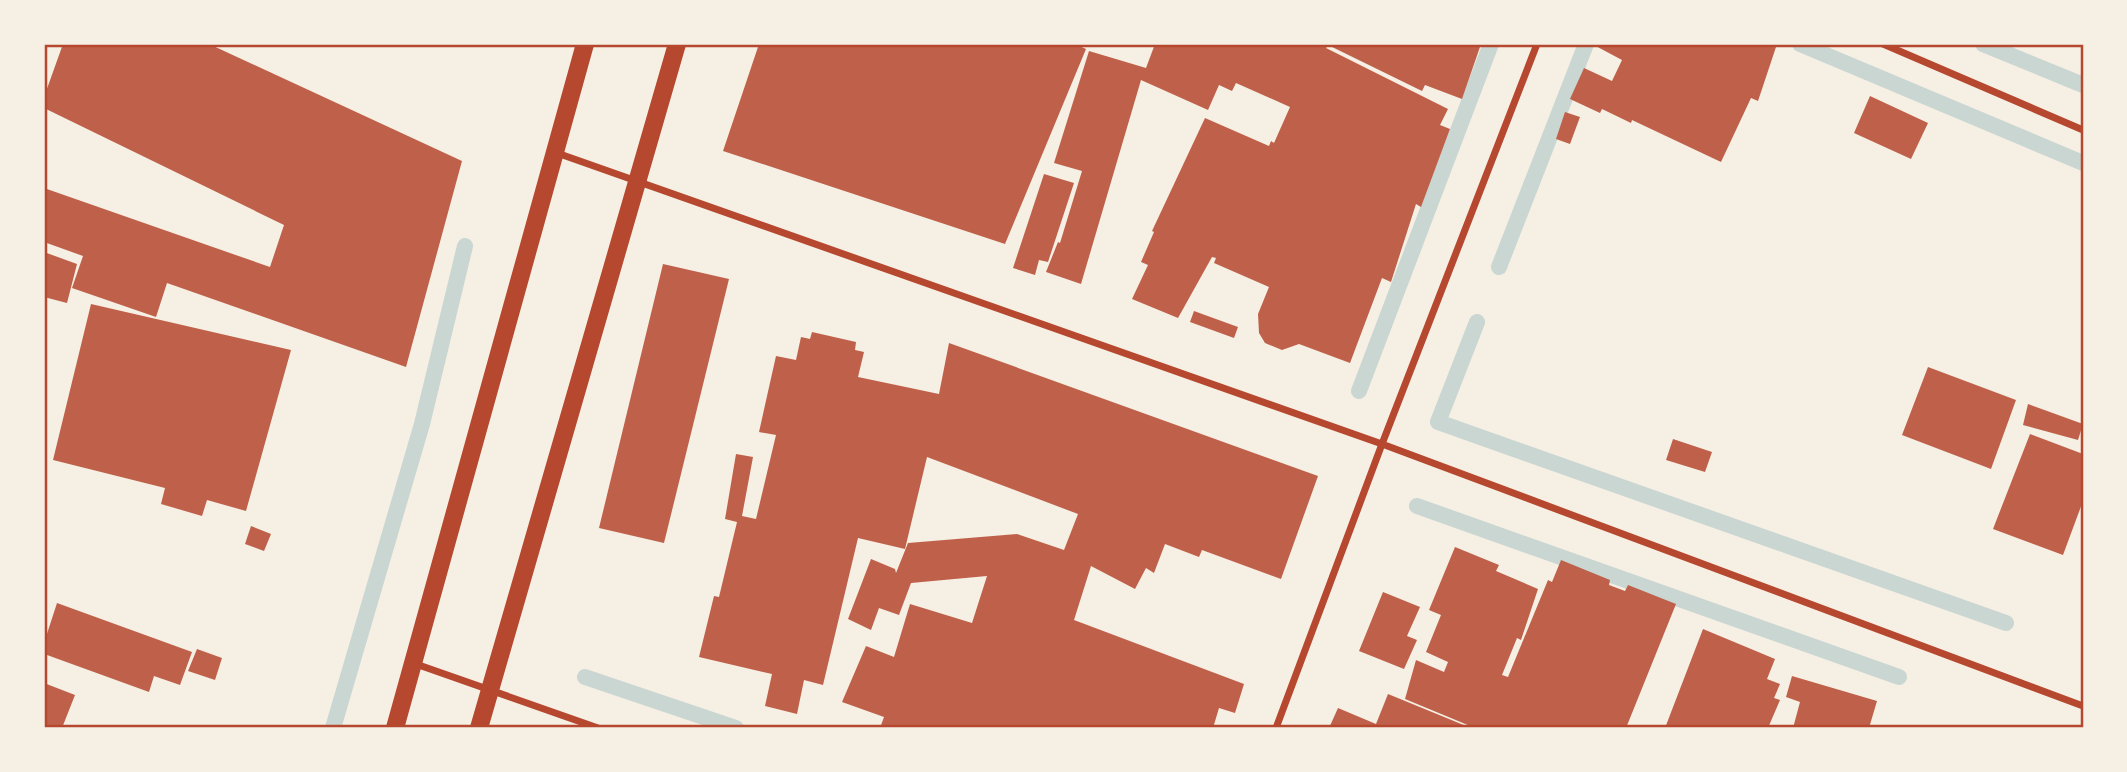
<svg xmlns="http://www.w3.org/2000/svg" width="2127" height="772" font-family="Arial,sans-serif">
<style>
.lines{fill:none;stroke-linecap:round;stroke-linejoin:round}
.stream{stroke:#c9d6d2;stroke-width:16}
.building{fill:#bf614a}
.minor{stroke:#b5482f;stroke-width:7}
.primary{stroke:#b5482f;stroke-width:18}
.neatline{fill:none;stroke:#b5482f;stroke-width:2.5}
</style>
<rect width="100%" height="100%" fill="#f6efe4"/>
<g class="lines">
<path class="stream" d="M 1800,44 L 2083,163
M 1983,44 L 2083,85
M 1499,267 L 1586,44
M 1477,322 L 1438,422 L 2006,623
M 1359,391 L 1491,44
M 1417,506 L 1899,677
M 585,677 L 736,728
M 333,728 L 422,424 L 465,246"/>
</g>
<path class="building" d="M 63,44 L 209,44 L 462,161 L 406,367 L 167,283 L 156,317 L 72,288 L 83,256 L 44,242 L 44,188 L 270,267 L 284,225 L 44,108 L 44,97 Z
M 759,44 L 1075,44 L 1086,49 L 1005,244 L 723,151 Z
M 1155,44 L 1481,44 L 1462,99 L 1425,85 L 1422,91 L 1328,45 L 1326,48 L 1448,109 L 1440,125 L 1450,129 L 1421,207 L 1416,204 L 1391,282 L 1382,278 L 1350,363 L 1299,344 L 1282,350 L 1265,343 L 1259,333 L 1258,314 L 1269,287 L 1214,263 L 1216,258 L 1212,257 L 1178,318 L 1132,299 L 1148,265 L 1141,262 L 1154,232 L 1152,231 L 1205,118 L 1269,146 L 1271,141 L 1274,143 L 1290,107 L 1236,83 L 1232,91 L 1219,85 L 1208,110 L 1141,80 L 1081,284 L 1046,272 L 1058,242 L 1060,243 L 1082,171 L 1054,163 L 1089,51 L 1146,68 Z
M 1592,44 L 1777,44 L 1758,101 L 1751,98 L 1721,162 L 1632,120 L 1631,123 L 1602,109 L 1600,113 L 1570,99 L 1584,68 L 1612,81 L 1622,60 Z
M 1870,96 L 1928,123 L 1911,159 L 1854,133 Z
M 1565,112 L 1580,117 L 1570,144 L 1556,139 Z
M 1044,174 L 1074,183 L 1048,262 L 1039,260 L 1035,275 L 1013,268 Z
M 44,252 L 77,264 L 67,303 L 44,297 Z
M 663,264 L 729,279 L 664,543 L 599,528 Z
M 91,304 L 291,350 L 246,511 L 207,500 L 202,516 L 161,504 L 165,488 L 53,460 Z
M 1194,311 L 1238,327 L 1234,338 L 1190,322 Z
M 812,332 L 856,342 L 855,350 L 864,352 L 858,377 L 939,394 L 949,343 L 1318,476 L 1281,579 L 1202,550 L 1199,557 L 1165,544 L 1154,573 L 1146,568 L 1135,589 L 1091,566 L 1074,620 L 1244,684 L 1235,713 L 1219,708 L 1213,728 L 880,728 L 884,717 L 842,702 L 866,646 L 894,657 L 910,604 L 972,623 L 987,576 L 911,583 L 899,615 L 879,608 L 871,630 L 848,619 L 871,559 L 895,569 L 896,573 L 908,543 L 1017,534 L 1064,550 L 1078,514 L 927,457 L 905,549 L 858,538 L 823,685 L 804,680 L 797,714 L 765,706 L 772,674 L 699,657 L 714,596 L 719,597 L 737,522 L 725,519 L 736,454 L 753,457 L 742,516 L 756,519 L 776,435 L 759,432 L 776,356 L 796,360 L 801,337 L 810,339 Z
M 1928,367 L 2016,400 L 1991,469 L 1902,435 Z
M 2028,404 L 2083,424 L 2078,440 L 2023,425 Z
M 2030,434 L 2083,454 L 2083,501 L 2063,555 L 1993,529 Z
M 1673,439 L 1712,452 L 1705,472 L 1666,460 Z
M 251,526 L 271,534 L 264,551 L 245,544 Z
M 1455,547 L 1499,565 L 1496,571 L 1538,589 L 1521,640 L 1517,638 L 1502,675 L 1508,677 L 1548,580 L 1552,582 L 1561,560 L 1610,580 L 1609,585 L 1625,591 L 1628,585 L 1676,604 L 1626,728 L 1475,728 L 1405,699 L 1416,660 L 1444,672 L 1448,662 L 1426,652 L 1441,615 L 1429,610 Z
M 1383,592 L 1420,607 L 1407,636 L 1417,640 L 1404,669 L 1359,651 Z
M 57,603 L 192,652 L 180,685 L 154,676 L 149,692 L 47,655 L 44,663 L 44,643 Z
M 1703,629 L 1775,659 L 1767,679 L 1780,684 L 1774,698 L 1780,700 L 1768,728 L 1665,728 Z
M 197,649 L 222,658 L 215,680 L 188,671 Z
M 1792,676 L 1877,701 L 1869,728 L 1793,728 L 1800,702 L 1786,697 Z
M 44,683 L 75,695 L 62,728 L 44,728 Z
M 1388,694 L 1471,728 L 1329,728 L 1338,708 L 1376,724 Z"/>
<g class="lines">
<path class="minor" d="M 1883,44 L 2083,130
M 557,153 L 1382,444 L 2083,706
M 413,663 L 598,728
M 1276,728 L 1382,444 L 1537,44"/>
<path class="primary" d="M 395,728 L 585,44
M 479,728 L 677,44"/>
</g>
<rect width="2127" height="772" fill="none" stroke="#f6efe4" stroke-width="91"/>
<rect x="46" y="46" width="2036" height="680" class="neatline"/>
</svg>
